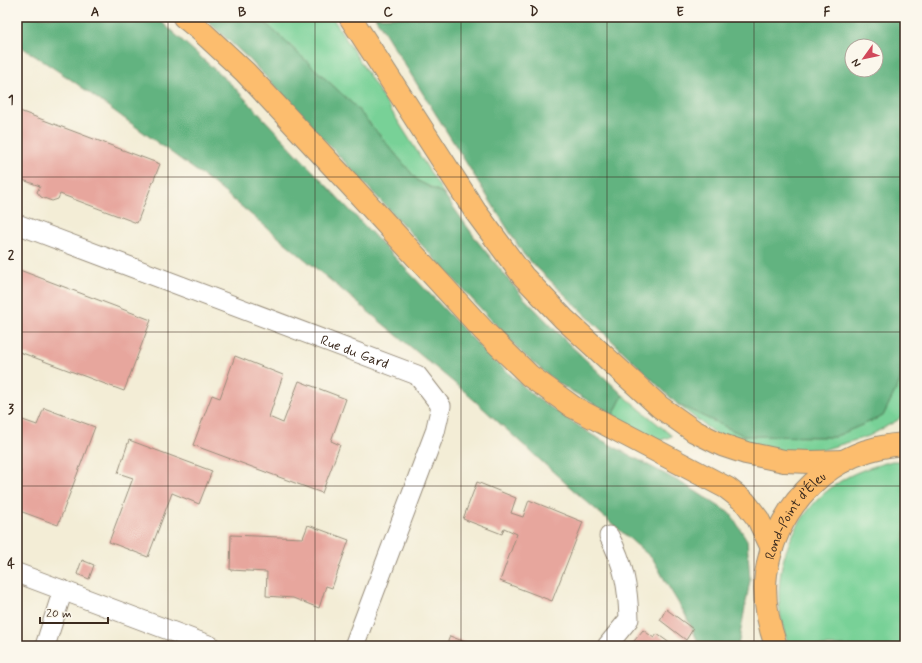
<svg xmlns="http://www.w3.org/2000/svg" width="922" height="663" font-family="Mynerve,sans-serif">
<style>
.green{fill:#78d197;stroke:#5a7e5a}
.forest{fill:#62b380;stroke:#4e6e4f;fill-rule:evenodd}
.building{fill:#e7a69d}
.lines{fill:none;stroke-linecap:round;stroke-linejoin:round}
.street-casing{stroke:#978c7a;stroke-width:21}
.highway-casing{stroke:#978c7a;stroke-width:24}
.street{stroke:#fff;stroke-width:19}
.highway{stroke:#fcbd6e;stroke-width:22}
.grid{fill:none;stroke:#3b2a1e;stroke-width:1;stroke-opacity:0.55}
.labels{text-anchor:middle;stroke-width:3;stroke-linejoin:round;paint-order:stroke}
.street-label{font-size:14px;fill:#3b2a1e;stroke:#fbf7ec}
.neatline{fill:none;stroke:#3b2a1e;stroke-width:1.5}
.grid-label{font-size:13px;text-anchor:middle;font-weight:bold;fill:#3b2a1e}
</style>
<rect width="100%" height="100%" fill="#fbf7ec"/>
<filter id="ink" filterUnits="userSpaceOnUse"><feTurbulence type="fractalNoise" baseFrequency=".025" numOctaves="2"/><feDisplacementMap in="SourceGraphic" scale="8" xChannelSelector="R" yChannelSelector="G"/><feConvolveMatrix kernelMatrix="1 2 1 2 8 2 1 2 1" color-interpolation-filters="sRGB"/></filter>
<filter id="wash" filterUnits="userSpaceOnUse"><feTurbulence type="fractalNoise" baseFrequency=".012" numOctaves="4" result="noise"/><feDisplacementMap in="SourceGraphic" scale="16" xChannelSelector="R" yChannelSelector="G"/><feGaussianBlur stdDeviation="0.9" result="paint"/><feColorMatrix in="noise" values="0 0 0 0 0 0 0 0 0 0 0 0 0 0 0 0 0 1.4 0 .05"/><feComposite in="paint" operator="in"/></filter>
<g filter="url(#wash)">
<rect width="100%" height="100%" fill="#f3edd6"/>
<path class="green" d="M 259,17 L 332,17 L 444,194 L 418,181 L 356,107 Z
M 905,308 L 905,411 L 898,420 L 869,436 L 819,451 L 783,455 L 717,435 L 677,404 L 745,436 L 834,437 L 883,416 L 900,381 Z
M 623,395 L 672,436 L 659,441 L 613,415 Z
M 892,461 L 905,461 L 905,646 L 789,646 C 764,585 787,513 844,479 C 859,470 876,466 892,461 Z"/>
<path class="forest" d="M 17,17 L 156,17 L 233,86 L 341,201 L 489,356 L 538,399 L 594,436 L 687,486 L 731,514 L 747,540 L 750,580 L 738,646 L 700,646 L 685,614 L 667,584 L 653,559 L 571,488 L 464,391 L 213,183 L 73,81 L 17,44 Z
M 203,17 L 259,17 L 356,107 L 418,181 L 444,194 L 478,242 L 522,296 L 567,342 L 623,395 L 613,415 L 556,382 L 522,353 L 250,60 Z
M 375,17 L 905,17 L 905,308 L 900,381 L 883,416 L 834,437 L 745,436 L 677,404 L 524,255 ZM 852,46 L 876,46 L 876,70 L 852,70 Z"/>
<g id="blocks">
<path class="building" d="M 17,110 L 160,164 L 137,223 L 60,194 L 58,199 L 52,201 L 41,197 L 37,192 L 40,186 L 17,178 Z
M 17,269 L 151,320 L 124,391 L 17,351 Z
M 235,356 L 283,375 L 269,417 L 283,423 L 299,381 L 346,399 L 331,441 L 340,445 L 322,493 L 193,445 L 212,395 L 220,398 Z
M 44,408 L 95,427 L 58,525 L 17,510 L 17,481 L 21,471 L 17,470 L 17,418 L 37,425 Z
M 129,440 L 212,471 L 199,504 L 172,493 L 148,557 L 109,542 L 133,478 L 118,473 Z
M 477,482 L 516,498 L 511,513 L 523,517 L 529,500 L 583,522 L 552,601 L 500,581 L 517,534 L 504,528 L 502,534 L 463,519 Z
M 308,525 L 349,540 L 332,588 L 326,586 L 319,608 L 293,598 L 266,596 L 267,572 L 230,570 L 231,535 L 303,538 Z
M 82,560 L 94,565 L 89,579 L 77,574 Z
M 666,609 L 693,629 L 686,640 L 660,620 Z
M 643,630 L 654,638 L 657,634 L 674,646 L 630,646 Z
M 450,636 L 475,646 L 446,646 Z"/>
</g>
</g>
<g filter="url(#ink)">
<use href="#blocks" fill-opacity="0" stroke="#978c7a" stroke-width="1"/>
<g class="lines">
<g class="street-casing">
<g id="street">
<path id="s1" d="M 17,224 L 417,375 L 441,406 L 435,432 L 354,646"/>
<path d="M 17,573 L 211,646"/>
<path d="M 45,646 L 63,590"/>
<path d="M 607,646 L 629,619 C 628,587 624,564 609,536"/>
</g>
</g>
<g class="highway-casing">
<g id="highway">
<path d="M 184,17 L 200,30 L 245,72 L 356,191 L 484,331 L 530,376 L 573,407 L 727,488 L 745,502 L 758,519 L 772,548"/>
<path d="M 350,17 L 475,211 L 523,276 L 564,319 L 660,407 L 694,431 L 722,445 L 746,453 L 784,461 L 810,462 L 844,461"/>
<path id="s2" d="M 776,646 C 768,623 763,598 766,574 C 777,503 832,448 905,444"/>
</g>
</g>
<use href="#street" class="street"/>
<use href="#highway" class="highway"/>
</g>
</g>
<path class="grid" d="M 168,17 L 168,646M 315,17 L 315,646M 461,17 L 461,646M 607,17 L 607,646M 754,17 L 754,646M 17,177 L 905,177M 17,332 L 905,332M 17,486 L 905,486"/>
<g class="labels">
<g class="street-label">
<text dy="5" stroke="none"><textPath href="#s1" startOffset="361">Rue du Gard</textPath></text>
<text dy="5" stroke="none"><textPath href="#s2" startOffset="140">Rond-Point d’Éleu</textPath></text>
</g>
</g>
<rect width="922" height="663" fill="none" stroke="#fbf7ec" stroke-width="44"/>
<g transform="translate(864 58) rotate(237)"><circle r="19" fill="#fbf7ec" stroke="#aea59a"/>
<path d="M0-3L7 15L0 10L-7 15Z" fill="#d1495b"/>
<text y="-6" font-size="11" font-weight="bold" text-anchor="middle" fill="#3b2a1e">N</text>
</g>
<path d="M40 617v6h68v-6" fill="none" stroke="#3b2a1e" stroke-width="2"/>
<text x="46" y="617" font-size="12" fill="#3b2a1e" stroke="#fbf7ec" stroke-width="3" paint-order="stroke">20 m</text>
<rect x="22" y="22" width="878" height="619" class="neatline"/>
<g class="grid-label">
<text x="95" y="16">A</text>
<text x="242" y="16">B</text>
<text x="388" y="16">C</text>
<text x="534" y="16">D</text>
<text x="680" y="16">E</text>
<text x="827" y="16">F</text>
<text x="11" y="104">1</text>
<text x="11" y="259">2</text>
<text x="11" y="413">3</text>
<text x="11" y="568">4</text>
</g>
</svg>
